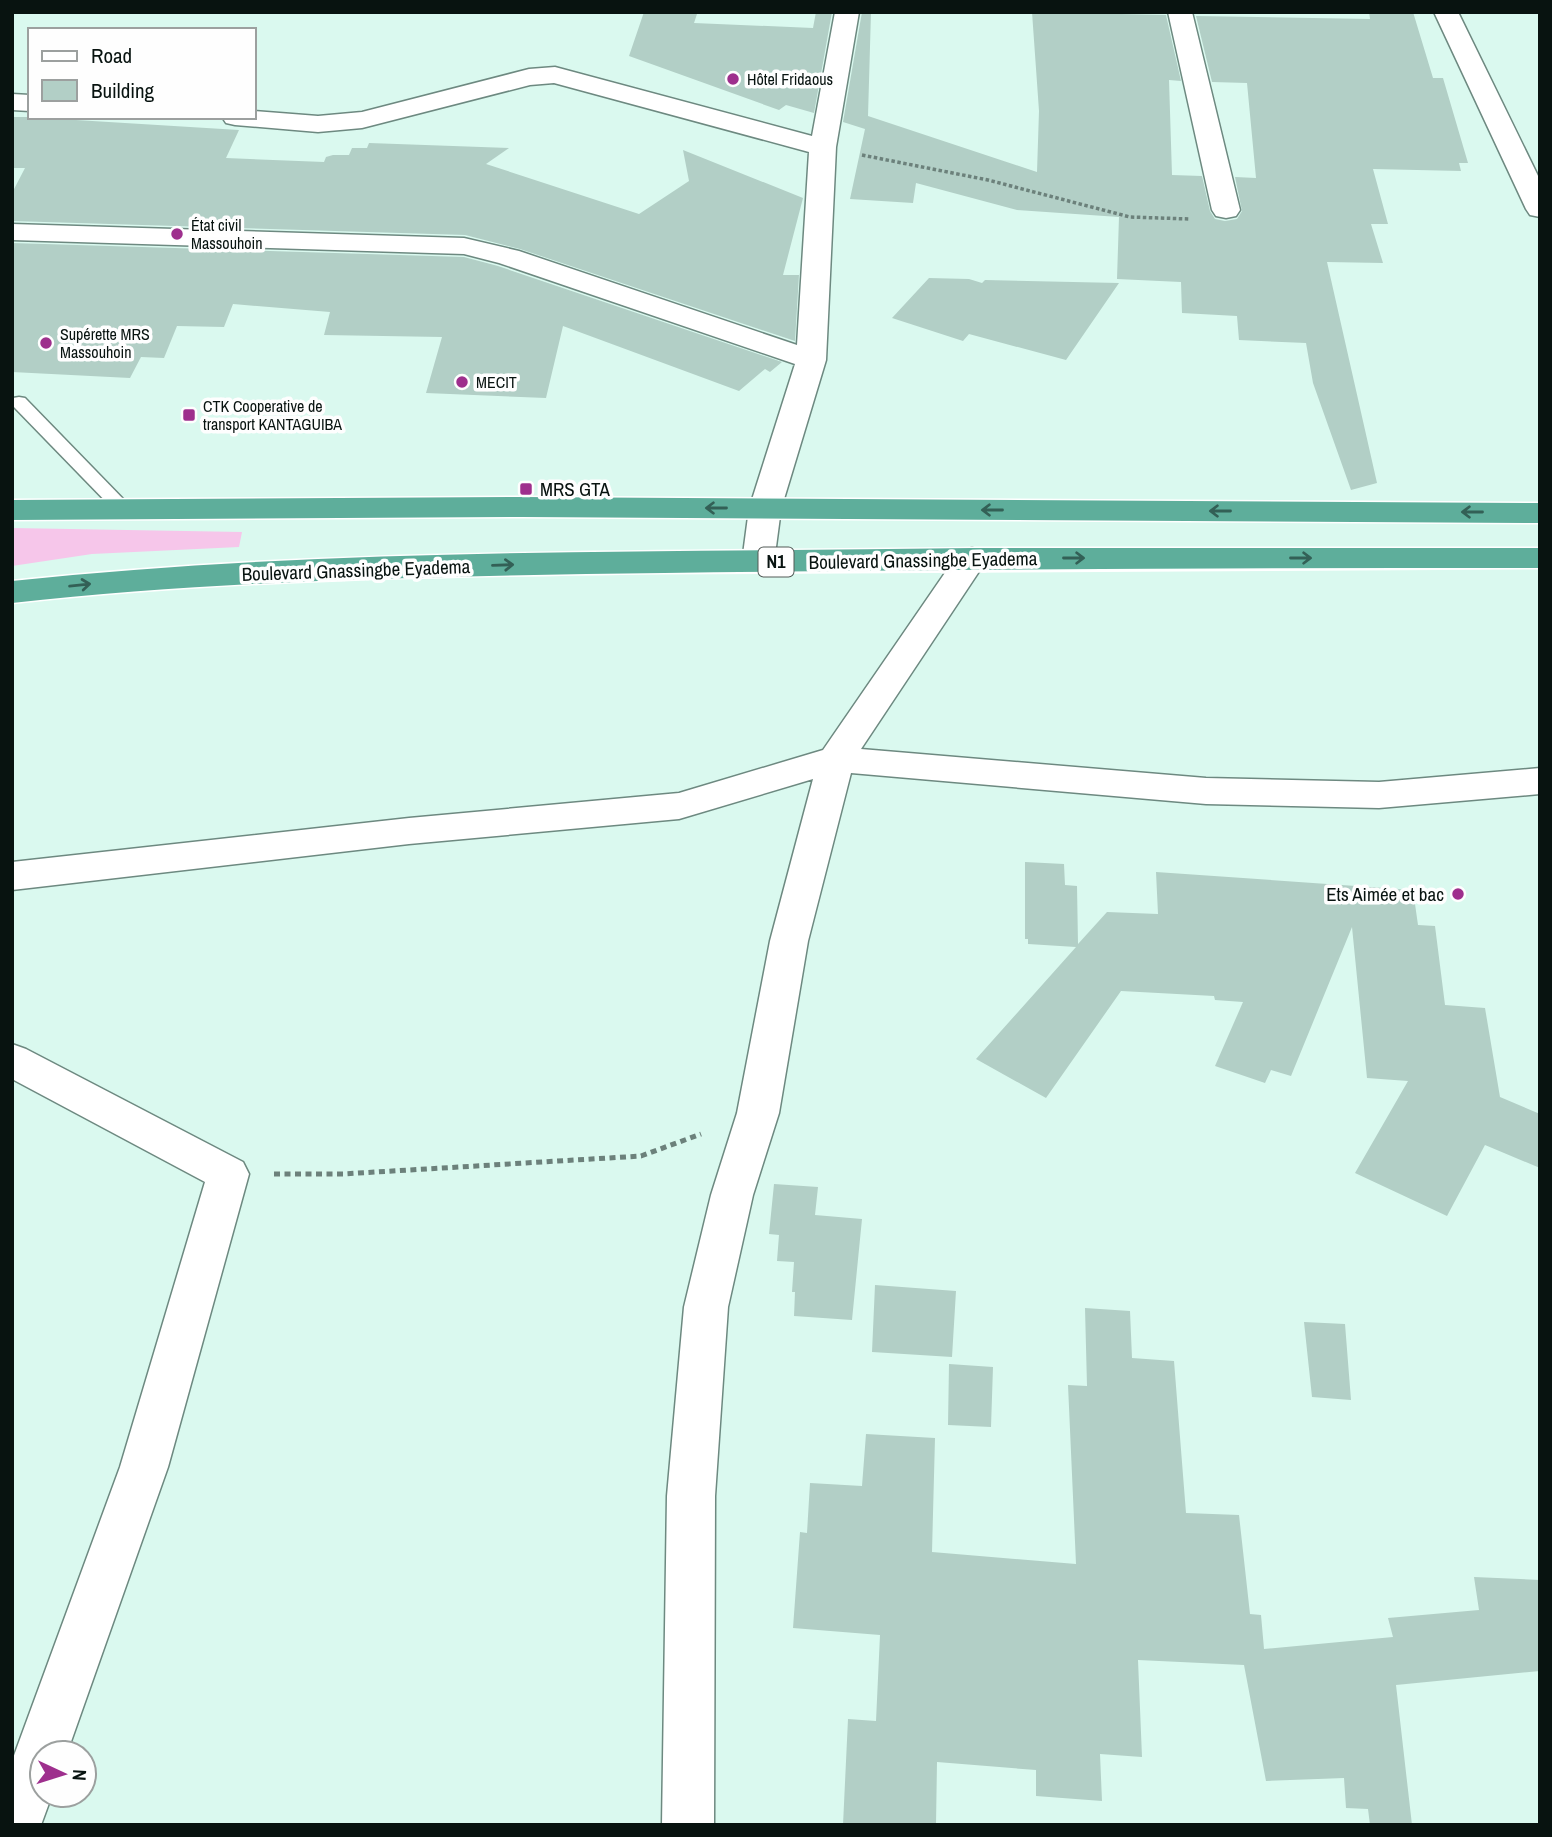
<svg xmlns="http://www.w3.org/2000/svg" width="1552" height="1837" font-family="'Archivo Narrow',sans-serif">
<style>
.green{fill:#f6c6ea}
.building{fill:#b2cfc6}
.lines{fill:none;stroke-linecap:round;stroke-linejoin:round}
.service-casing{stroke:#6d8980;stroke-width:3}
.minor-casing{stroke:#6d8980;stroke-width:3}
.trunk-casing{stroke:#fff;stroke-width:3}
.path-far1{stroke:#6c817b;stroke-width:3.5;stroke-dasharray:3.5 2.5;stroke-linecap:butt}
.path{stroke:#6c817b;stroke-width:5;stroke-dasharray:6 4.5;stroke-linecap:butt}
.service{fill:#fff;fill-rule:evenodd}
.minor{fill:#fff;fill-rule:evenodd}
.trunk{fill:#5eae9b;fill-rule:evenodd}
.oneway{stroke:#336056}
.poi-dot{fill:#9e2f8d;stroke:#fefefe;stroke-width:2.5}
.labels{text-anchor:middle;stroke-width:7;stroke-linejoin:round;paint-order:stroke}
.far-poi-label{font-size:16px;fill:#081310;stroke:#fefefe;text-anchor:start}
.shield{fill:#fefefe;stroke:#525a57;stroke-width:2}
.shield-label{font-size:18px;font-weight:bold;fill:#081310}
.poi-label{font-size:19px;fill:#081310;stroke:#fefefe;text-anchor:start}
.street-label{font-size:19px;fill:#081310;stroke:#fefefe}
</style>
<rect width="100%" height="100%" fill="#daf9ef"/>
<path class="green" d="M 12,528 L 242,532 L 239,547 L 92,554 L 12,566 Z"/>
<path class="building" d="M 644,12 L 697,14 L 694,23 L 813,28 L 816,12 L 832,12 L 814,113 L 786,105 L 779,110 L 629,56 Z
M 862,12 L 871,12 L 868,116 L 1037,172 L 1039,111 L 1032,12 L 1166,15 L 1181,81 L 1169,80 L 1172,175 L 1202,176 L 1210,211 L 1215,219 L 1225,221 L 1237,219 L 1242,211 L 1235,177 L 1256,178 L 1247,83 L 1212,82 L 1196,16 L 1370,19 L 1369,12 L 1413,12 L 1433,78 L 1443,78 L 1468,163 L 1459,163 L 1461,171 L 1373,169 L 1388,224 L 1371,224 L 1383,263 L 1327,262 L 1377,483 L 1351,490 L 1313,383 L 1306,343 L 1239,340 L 1237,316 L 1182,313 L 1181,282 L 1117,279 L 1119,217 L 1017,210 L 916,183 L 913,203 L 850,199 L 865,129 L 843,122 Z
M 12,117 L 78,117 L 76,120 L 239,130 L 226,158 L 324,162 L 326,157 L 333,155 L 349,155 L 352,148 L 367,148 L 369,143 L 509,148 L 486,164 L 639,214 L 689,181 L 683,150 L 803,198 L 783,275 L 799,275 L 795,341 L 520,249 L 465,235 L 12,221 L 12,193 L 25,168 L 12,168 Z
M 12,243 L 464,257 L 498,266 L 782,362 L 770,372 L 765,369 L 739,391 L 563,326 L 546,398 L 426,393 L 442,337 L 324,335 L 330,312 L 233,304 L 224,327 L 177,326 L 164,358 L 141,357 L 130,378 L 12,372 Z
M 929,278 L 969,279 L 982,283 L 985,280 L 1119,283 L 1066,360 L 969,334 L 963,341 L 892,318 Z
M 1025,862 L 1064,864 L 1065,885 L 1077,886 L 1078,944 L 1107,912 L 1158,914 L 1156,872 L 1413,890 L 1418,925 L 1435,926 L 1445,1005 L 1485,1008 L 1500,1097 L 1540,1114 L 1540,1168 L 1485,1145 L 1447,1216 L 1355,1173 L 1408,1081 L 1367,1078 L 1352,927 L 1291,1076 L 1271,1070 L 1265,1083 L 1215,1066 L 1243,1002 L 1215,1000 L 1214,996 L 1121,991 L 1046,1098 L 976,1059 L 1076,947 L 1028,944 L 1028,939 L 1025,939 Z
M 774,1184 L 818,1187 L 815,1215 L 862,1219 L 852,1320 L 794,1316 L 795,1292 L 792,1292 L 794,1262 L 777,1261 L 779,1235 L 769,1234 Z
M 875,1285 L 956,1291 L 952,1357 L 872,1352 Z
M 1085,1308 L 1130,1311 L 1132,1358 L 1174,1361 L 1186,1513 L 1239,1515 L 1250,1614 L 1261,1615 L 1264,1649 L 1393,1637 L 1388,1618 L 1479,1610 L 1474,1577 L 1540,1580 L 1540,1671 L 1396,1685 L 1412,1825 L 1370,1825 L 1368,1809 L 1346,1808 L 1344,1778 L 1266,1781 L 1244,1665 L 1138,1660 L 1142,1757 L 1100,1754 L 1102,1801 L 1036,1796 L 1036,1770 L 937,1762 L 936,1825 L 843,1825 L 848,1719 L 876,1721 L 880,1635 L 793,1628 L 800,1532 L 807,1533 L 810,1483 L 862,1486 L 866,1434 L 935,1438 L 932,1552 L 1076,1564 L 1068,1385 L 1087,1386 Z
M 1304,1322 L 1345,1324 L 1351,1400 L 1312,1397 Z
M 949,1364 L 993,1367 L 991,1427 L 948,1425 Z"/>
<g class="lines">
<g class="service-casing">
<path id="service" d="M 19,397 L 25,398 L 129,505 L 132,509 L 129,513 L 117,513 L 13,406 L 13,398 Z"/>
</g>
<g class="minor-casing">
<path id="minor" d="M 835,12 L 859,12 L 836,147 L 826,360 L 781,509 L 774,562 L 770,569 L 758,572 L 746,569 L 742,562 L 749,509 L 795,364 L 499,263 L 464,254 L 12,240 L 12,224 L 464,238 L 519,251 L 797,345 L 809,152 L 554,83 L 530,85 L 362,128 L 318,132 L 235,125 L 226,123 L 222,117 L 254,117 L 254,111 L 318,116 L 362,112 L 529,69 L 555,67 L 812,136 Z
M 1168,12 L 1192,12 L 1240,210 L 1236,216 L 1226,218 L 1216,216 L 1212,210 Z
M 1434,12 L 1458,12 L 1540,180 L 1540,217 L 1530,215 L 1526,209 Z
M 12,94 L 30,95 L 30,111 L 12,110 Z
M 972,548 L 984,551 L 988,558 L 861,749 L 1206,778 L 1379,782 L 1540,768 L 1540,794 L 1379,808 L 1206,804 L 851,773 L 808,941 L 779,1113 L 753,1195 L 728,1307 L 715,1496 L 714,1825 L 662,1825 L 667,1496 L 684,1307 L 711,1195 L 737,1113 L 770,941 L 813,779 L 679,819 L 409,844 L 12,890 L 12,862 L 409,818 L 679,793 L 823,750 L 960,551 Z
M 12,1044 L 26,1049 L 243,1162 L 249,1174 L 168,1467 L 67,1753 L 42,1753 L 42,1795 L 52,1795 L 41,1825 L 12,1825 L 12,1761 L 120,1467 L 205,1182 L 12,1079 Z"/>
</g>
<g class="trunk-casing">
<path id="trunk" d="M 523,497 L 1540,503 L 1540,523 L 523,517 L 12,520 L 12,500 Z
M 972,548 L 1540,548 L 1540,568 C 1248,568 956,569 664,573 C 447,576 229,579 12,603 L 12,581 C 330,547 652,553 972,548 Z"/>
</g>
<path class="path-far1" d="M 862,155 L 988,180 L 1130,217 L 1189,219"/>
<path class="path" d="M 274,1174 L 343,1174 L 641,1156 L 701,1134"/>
<use href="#service" class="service"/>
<use href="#minor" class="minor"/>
<use href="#trunk" class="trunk"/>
</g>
<defs><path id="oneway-shaft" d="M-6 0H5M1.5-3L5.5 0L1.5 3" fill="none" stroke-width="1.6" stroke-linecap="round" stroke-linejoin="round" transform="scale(1.75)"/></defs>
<g class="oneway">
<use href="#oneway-shaft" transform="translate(716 508) rotate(-180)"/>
<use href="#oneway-shaft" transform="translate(992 510) rotate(-180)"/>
<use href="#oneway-shaft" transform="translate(1220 511) rotate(-180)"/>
<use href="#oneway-shaft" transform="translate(1472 512) rotate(-180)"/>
<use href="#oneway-shaft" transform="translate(1074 558)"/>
<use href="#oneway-shaft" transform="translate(1301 558)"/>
<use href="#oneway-shaft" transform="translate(503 565) rotate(-2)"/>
<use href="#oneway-shaft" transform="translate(80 585) rotate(-6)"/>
</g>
<g class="poi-dot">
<circle cx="733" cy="79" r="7"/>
<circle cx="177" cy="234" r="7"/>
<circle cx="46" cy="343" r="7"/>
<circle cx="462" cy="382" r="7"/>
<rect x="182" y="408" width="14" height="14" rx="3.5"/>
<rect x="519" y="482" width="14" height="14" rx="3.5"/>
<circle cx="1458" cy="894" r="7"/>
</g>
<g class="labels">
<g class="far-poi-label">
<text x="747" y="85">Hôtel Fridaous</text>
<text x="191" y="231">État civil<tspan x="191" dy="18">Massouhoin</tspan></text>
<text x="60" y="340">Supérette MRS<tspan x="60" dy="18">Massouhoin</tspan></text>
<text x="476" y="388">MECIT</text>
<text x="203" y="412">CTK Cooperative de<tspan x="203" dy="18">transport KANTAGUIBA</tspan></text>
</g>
<rect class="shield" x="758.5" y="547.5" width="35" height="29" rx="5"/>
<g class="shield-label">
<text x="776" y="568">N1</text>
</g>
<g class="poi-label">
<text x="540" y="496">MRS GTA</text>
<text x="1444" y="901" text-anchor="end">Ets Aimée et bac</text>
</g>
<g class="street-label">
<text transform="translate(923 560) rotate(-1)" y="7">Boulevard Gnassingbe Eyadema</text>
<text transform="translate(356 570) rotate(-2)" y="7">Boulevard Gnassingbe Eyadema</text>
</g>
</g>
<rect width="1552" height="1837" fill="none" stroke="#081310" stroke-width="28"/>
<rect x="28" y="28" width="228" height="91" fill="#fefefe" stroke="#9ca09f" stroke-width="2"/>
<rect x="42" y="51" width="35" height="10" fill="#ffffff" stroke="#9ca09f" stroke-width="2"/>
<text x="91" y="63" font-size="21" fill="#081310">Road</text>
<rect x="42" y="80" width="35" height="21" fill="#b2cfc6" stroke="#9ca09f" stroke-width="2"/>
<text x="91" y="98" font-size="21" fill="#081310">Building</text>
<g transform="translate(63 1774) rotate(94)"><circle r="33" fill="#fefefe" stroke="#9ca09f" stroke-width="2"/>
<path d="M0-5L12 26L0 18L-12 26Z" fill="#9e2f8d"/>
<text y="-10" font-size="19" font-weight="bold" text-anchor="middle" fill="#081310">N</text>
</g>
</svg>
